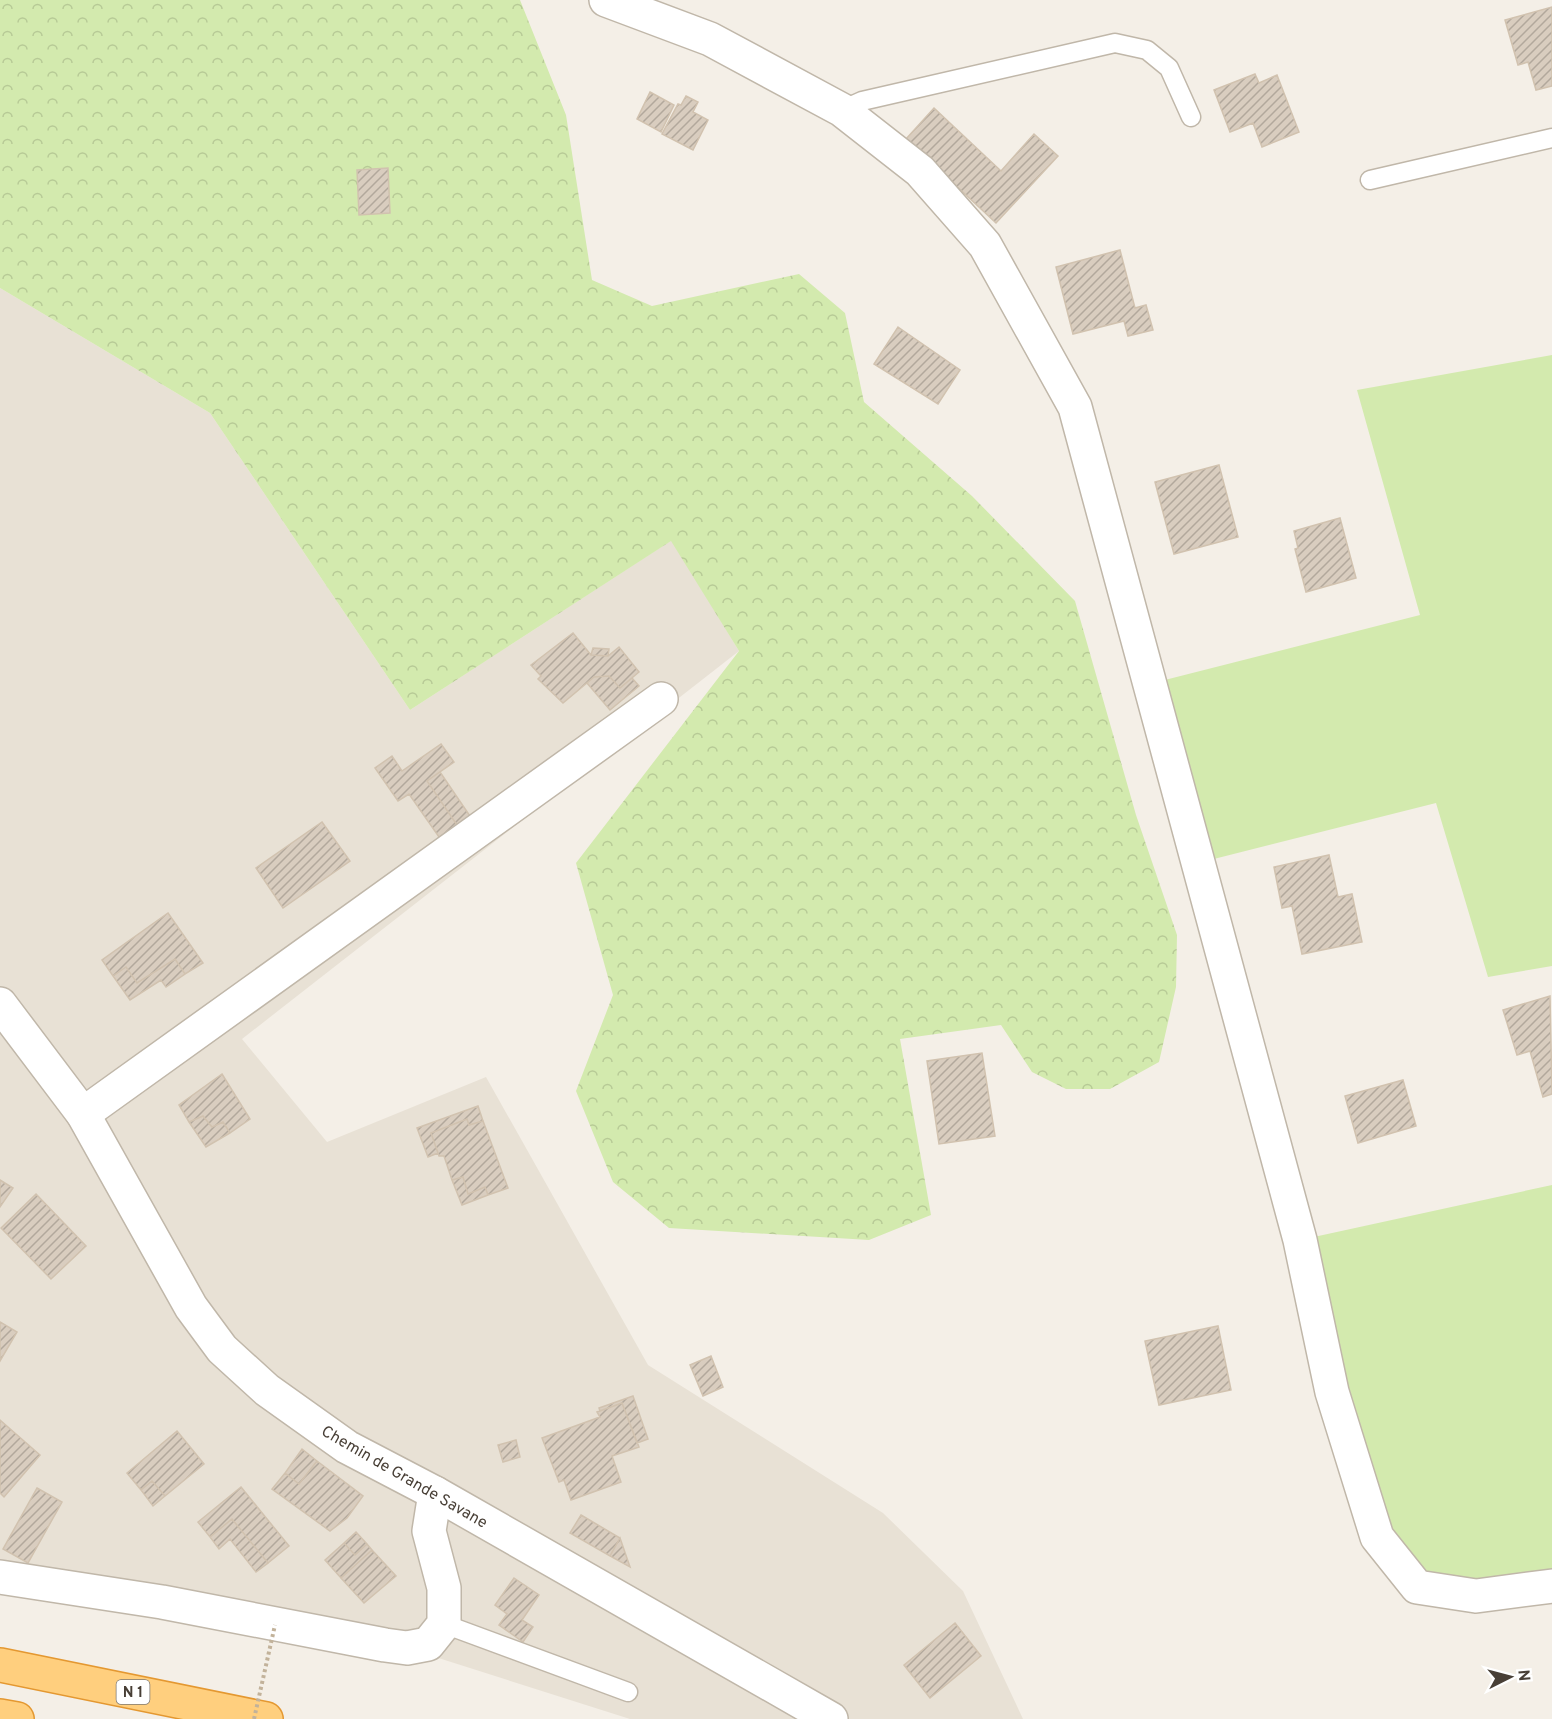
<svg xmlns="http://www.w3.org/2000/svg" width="1552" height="1719" font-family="Overpass,sans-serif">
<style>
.residential{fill:#e8e1d5}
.green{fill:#d3eaae}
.forest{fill:url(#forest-crowns)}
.building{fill:url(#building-hatch);stroke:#d1c2af;stroke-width:1.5}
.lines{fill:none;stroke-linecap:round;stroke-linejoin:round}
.service-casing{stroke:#c0b7a9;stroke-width:21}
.minor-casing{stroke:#c0b7a9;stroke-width:36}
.tertiary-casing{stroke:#c0b7a9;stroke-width:36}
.trunk-casing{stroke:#e49831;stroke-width:36}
.service{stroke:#fff;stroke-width:18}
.minor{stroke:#fff;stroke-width:33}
.tertiary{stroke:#fff;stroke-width:33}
.trunk{stroke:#ffcf7e;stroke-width:33}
.path-bridge{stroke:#c2b29a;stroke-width:4;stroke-dasharray:3 3;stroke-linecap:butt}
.labels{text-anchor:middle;stroke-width:6;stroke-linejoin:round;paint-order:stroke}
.shield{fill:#fff;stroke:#7f7972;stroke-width:1.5}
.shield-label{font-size:15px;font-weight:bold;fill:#483f36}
.street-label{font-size:16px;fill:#483f36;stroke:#fff}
</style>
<defs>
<pattern id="forest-crowns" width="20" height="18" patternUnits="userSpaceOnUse" patternTransform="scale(1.5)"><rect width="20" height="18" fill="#d3eaae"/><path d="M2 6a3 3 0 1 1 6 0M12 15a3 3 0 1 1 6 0" fill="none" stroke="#b7ca96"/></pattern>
<pattern id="building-hatch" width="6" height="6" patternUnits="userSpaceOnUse" patternTransform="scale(1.5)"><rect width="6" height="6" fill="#d9cdbf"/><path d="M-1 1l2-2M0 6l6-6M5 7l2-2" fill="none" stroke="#b2a89c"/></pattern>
</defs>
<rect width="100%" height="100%" fill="#f4efe7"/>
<path class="residential" d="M 0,288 L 210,413 L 410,710 L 672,540 L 739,651 L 242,1039 L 327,1142 L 486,1077 L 648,1365 L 883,1513 L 963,1591 L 1023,1719 L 630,1719 L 407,1648 L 385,1645 L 0,1560 Z"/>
<path class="green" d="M 1552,355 L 1552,966 L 1488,977 L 1436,803 L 1198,863 L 1149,684 L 1420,615 L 1357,390 Z
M 1552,1185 L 1552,1586 L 1417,1587 L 1377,1537 L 1300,1240 Z"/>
<path class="forest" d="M 0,0 L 520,0 L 566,115 L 592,280 L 652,306 L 799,274 L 845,313 L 864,402 L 972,496 L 1075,601 L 1136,815 L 1177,935 L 1176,987 L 1159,1062 L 1110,1089 L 1066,1089 L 1032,1072 L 1001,1025 L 900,1039 L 931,1215 L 869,1240 L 669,1228 L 613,1182 L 576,1091 L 613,995 L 576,863 L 739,651 L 671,541 L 410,710 L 210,413 L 0,288 Z"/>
<path class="building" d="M 1552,7 L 1552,86 L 1536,90 L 1528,62 L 1518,65 L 1505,20 Z
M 1255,74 L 1259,83 L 1277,75 L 1299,132 L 1262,147 L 1253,123 L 1230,132 L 1214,90 Z
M 650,92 L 674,105 L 661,132 L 637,119 Z
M 686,96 L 698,102 L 693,112 L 708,120 L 693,150 L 662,134 L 678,104 L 681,105 Z
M 934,108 L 1001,171 L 1034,134 L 1058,156 L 996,223 L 906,139 Z
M 388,168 L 390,213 L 359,215 L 357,170 Z
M 1120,250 L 1135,308 L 1146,305 L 1153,330 L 1128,336 L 1124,321 L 1073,334 L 1056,267 Z
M 898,327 L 960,370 L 938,404 L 874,364 Z
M 1219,465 L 1238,537 L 1174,554 L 1155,482 Z
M 1340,518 L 1356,578 L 1306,592 L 1295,549 L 1298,548 L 1294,531 Z
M 573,633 L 591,655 L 608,656 L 619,647 L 639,672 L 620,688 L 609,676 L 594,677 L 563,703 L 538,679 L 541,676 L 531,665 Z
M 593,648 L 609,649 L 608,656 L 591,655 Z
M 609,676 L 620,688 L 632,678 L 639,686 L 610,710 L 587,683 L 594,677 Z
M 441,744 L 454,762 L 427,781 L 457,825 L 439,837 L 409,794 L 398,801 L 375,768 L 392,756 L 402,771 Z
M 440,772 L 470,816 L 457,825 L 427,781 Z
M 322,822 L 350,861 L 283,908 L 256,868 Z
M 1329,855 L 1338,897 L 1352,894 L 1362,942 L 1302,954 L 1292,906 L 1282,908 L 1274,867 Z
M 168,913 L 203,963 L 185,974 L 175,959 L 137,983 L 126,967 L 113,976 L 102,960 Z
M 175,959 L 185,974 L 166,987 L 161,980 L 130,1000 L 113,976 L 126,967 L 137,983 Z
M 1550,996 L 1552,1094 L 1543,1097 L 1530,1051 L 1517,1055 L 1503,1010 Z
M 982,1053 L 995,1136 L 939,1144 L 927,1061 Z
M 222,1074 L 250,1119 L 230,1133 L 223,1122 L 212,1127 L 203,1116 L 189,1122 L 179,1105 Z
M 1403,1080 L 1416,1126 L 1358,1143 L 1345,1096 Z
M 478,1106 L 483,1121 L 469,1125 L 467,1119 L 431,1133 L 438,1153 L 428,1157 L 417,1128 Z
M 203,1116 L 212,1127 L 223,1122 L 230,1133 L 206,1147 L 189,1122 Z
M 467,1119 L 469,1125 L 483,1121 L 508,1188 L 488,1195 L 485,1187 L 468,1194 L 463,1177 L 452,1180 L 444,1156 L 439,1156 L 431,1133 Z
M 463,1177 L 468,1194 L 485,1187 L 488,1195 L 462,1205 L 452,1180 Z
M 0,1180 L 13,1188 L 0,1207 Z
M 36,1194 L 86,1246 L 51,1279 L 1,1228 Z
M 0,1322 L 17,1332 L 0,1361 Z
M 1218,1326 L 1231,1390 L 1159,1405 L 1145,1341 Z
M 711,1356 L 723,1387 L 703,1396 L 690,1365 Z
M 633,1396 L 648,1439 L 637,1443 L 622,1403 L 600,1411 L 599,1408 Z
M 622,1403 L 639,1447 L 612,1456 L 621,1482 L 571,1500 L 564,1480 L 559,1482 L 542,1438 L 600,1417 L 597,1412 Z
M 0,1420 L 40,1455 L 4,1497 L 0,1493 Z
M 177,1431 L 204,1464 L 165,1496 L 152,1481 L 141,1490 L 127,1473 Z
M 516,1440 L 520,1457 L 503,1462 L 498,1445 Z
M 302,1449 L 317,1461 L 299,1484 L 285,1473 Z
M 317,1461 L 363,1496 L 347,1518 L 330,1531 L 272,1489 L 285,1473 L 299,1484 Z
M 152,1481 L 165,1496 L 153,1506 L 141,1490 Z
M 241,1487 L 289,1546 L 268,1563 L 232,1519 L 210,1537 L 198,1522 Z
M 37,1488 L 62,1502 L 28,1563 L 3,1549 Z
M 581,1515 L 620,1538 L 610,1556 L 570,1533 Z
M 232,1519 L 268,1563 L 256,1572 L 230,1539 L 219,1549 L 210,1537 Z
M 356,1532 L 367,1544 L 355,1555 L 344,1543 Z
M 620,1538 L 630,1567 L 610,1556 Z
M 344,1543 L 355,1555 L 367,1544 L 372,1550 L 341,1578 L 325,1560 Z
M 372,1550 L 396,1576 L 364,1603 L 341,1578 Z
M 514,1578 L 539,1595 L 522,1620 L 533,1627 L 523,1642 L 499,1625 L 507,1614 L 495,1605 Z
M 955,1623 L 981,1656 L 930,1698 L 904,1665 Z"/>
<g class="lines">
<g class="service-casing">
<path id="service" d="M 842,110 L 862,101 L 1115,43 L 1147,50 L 1169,68 L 1191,117
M 1370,180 L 1552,138
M 444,1624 L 628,1692"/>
</g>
<g class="minor-casing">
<path id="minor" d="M 606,0 L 710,39 L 842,110 L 920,171 L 985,245 L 1075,407 L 1300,1240 L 1332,1392 L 1377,1537 L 1417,1587 L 1476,1596 L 1552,1586
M 83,1114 L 661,699
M 0,1577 L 162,1602 L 385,1645 L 407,1648 L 428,1644 L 444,1624 L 444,1588 L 429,1531 L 435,1493"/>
</g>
<g class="tertiary-casing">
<path id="tertiary" d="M 0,1004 L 83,1114 L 191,1307 L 222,1349 L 267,1390 L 347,1447 L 435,1493 L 831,1719"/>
</g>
<g class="trunk-casing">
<path id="trunk" d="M 0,1665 L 266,1719
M 0,1716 L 17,1719"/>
</g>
<use href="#service" class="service"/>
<use href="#minor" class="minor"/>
<use href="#tertiary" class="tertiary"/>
<use href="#trunk" class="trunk"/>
<path class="path-bridge" d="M 254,1719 L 275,1625"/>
</g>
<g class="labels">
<rect class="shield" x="116.5" y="1680" width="33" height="24" rx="4.5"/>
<g class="shield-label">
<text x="133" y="1697">N 1</text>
</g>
<g class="street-label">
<text transform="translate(405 1476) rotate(30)" y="6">Chemin de Grande Savane</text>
</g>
</g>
<g transform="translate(1510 1677) rotate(84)" stroke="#ffffff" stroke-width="4.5" paint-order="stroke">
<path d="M0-4.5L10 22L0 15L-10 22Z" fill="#483f36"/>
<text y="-9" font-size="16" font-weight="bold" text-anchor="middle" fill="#483f36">N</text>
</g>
</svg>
